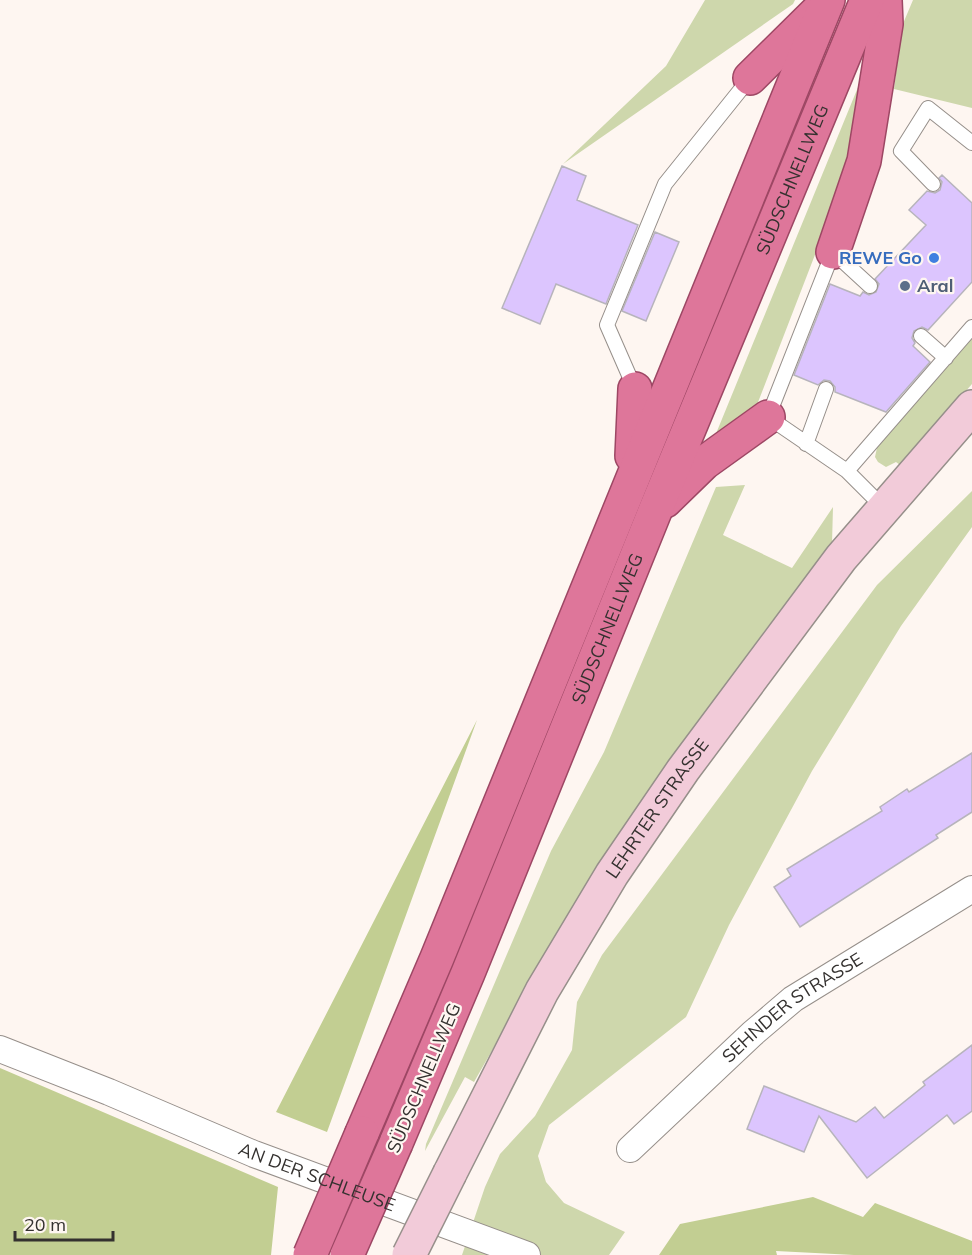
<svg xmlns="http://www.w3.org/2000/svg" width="972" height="1255" font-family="Mulish,sans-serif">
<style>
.green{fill:#ced7ac}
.forest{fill:#c2ce92}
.building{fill:#dcc5fe;stroke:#b7b4bc;stroke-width:1.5}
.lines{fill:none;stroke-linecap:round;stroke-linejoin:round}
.service-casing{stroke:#968f8a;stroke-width:16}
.minor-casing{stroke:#968f8a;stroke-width:28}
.secondary-casing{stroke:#968f8a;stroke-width:36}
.trunk-casing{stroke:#9d4764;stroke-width:36}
.service{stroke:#fff;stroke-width:14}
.minor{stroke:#fff;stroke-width:26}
.secondary{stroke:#f2cbd9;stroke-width:33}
.trunk{stroke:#de769a;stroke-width:33}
.secondary-bridge-casing{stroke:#968f8a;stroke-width:36;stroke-linecap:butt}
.trunk-bridge-casing{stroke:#9d4764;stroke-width:36;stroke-linecap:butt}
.secondary-bridge{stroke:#f2cbd9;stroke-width:33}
.trunk-bridge{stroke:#de769a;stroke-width:33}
.shop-dot{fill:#3f7fe0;stroke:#fef6f1;stroke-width:2}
.service-dot{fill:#5c6f8a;stroke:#fef6f1;stroke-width:2}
.labels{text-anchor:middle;stroke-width:4.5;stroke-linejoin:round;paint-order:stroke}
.street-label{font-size:18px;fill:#34312f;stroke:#fef6f1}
.shop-label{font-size:18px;font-weight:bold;fill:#366cbe;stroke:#fef6f1;text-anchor:end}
.service-label{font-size:18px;font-weight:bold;fill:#4e5e75;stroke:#fef6f1;text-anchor:start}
</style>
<rect width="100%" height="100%" fill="#fef6f1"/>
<path class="green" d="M 705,0 L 795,0 L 793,4 L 563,164 L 666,66 Z
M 913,0 L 972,0 L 972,108 L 894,89 L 902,26 Z
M 863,75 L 857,146 L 755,410 L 706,458 Z
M 972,336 L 972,384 L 900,465 L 896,462 L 886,467 L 878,462 L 875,457 L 878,443 Z
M 745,485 L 723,535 L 792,568 L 833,507 L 832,544 L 763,633 L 682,745 L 550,949 L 474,1082 L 465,1077 L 425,1151 L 426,1144 L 551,851 L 604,752 L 716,487 Z
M 972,491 L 972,527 L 901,626 L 812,771 L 729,925 L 686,1017 L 549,1125 L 538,1156 L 546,1182 L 564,1203 L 625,1232 L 609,1255 L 462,1255 L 485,1187 L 500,1154 L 535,1116 L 572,1050 L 577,1002 L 602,955 L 877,585 Z"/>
<path class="forest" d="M 477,720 L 327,1132 L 276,1112 Z
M 0,1068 L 278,1187 L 271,1255 L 0,1255 Z
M 813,1197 L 863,1217 L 875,1203 L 972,1241 L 972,1255 L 854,1255 L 776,1251 L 777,1255 L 659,1255 L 680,1224 Z"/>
<path class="building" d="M 562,166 L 586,176 L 577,200 L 638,225 L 606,304 L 556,284 L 540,324 L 502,308 Z
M 942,175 L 972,203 L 972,282 L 928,330 L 922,327 L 914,331 L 912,338 L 915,343 L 913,346 L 930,362 L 886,412 L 835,392 L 835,387 L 830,381 L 824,380 L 818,385 L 794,375 L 830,284 L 860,296 L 863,292 L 869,295 L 876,292 L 879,284 L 875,279 L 926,225 L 909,210 L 927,191 L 935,193 L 940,190 L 942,182 L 939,178 Z
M 655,232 L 679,242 L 646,321 L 622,311 Z
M 972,753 L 972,812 L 936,835 L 938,838 L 800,927 L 774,887 L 791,876 L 787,869 L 882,811 L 880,807 L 907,789 L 909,792 Z
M 972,1045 L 972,1111 L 954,1124 L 947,1115 L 867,1178 L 819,1116 L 804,1152 L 747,1129 L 764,1086 L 856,1122 L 875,1107 L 884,1118 L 925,1085 L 923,1082 Z"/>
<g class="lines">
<g class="service-casing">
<path id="service" d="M 933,184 L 901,151 L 928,108 L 972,143
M 870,286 L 833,252 L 768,417 L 847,471 L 883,507
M 921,336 L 946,358
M 635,389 L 607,325 L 665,184 L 750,78
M 806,444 L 826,389
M 847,471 L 972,327"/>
</g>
<g class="minor-casing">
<g id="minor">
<path id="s1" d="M 0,1049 L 109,1092 L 254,1154 L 527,1255"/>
<path id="s2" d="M 630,1149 L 752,1034 L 793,999 L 972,889"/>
</g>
</g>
<g class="secondary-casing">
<g id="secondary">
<path id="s3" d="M 450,1173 L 542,991 L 612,874 L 683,770 L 841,558 L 972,407"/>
</g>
</g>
<g class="trunk-casing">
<g id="trunk">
<path d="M 750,78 L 818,11"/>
<path d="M 833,252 L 864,161 L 886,24 L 885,0"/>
<path d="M 632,456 L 635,389"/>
<path d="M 665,501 L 704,463 L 768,417"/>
<path d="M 362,1133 L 437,958 L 828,0"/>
<path id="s4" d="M 396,1143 L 468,973 L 655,511 L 867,0"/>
</g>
</g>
<use href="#service" class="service"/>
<use href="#minor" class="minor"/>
<use href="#secondary" class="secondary"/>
<use href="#trunk" class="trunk"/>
<g class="secondary-bridge-casing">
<path id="secondary-bridge" d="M 409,1255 L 450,1173"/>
</g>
<g class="trunk-bridge-casing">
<path id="trunk-bridge" d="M 310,1255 L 362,1133
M 347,1255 L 396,1143"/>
</g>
<use href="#secondary-bridge" class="secondary-bridge"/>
<use href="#trunk-bridge" class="trunk-bridge"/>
</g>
<circle class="shop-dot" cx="934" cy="258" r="6"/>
<circle class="service-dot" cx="905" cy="286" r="6"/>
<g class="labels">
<g class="street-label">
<text dy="6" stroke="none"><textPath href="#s4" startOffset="1042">SÜDSCHNELLWEG</textPath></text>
<text dy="6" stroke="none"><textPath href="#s4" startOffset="556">SÜDSCHNELLWEG</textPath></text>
<text dy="6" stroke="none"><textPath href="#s3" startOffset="420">LEHRTER STRASSE</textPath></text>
<text dy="6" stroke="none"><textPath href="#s2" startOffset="216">SEHNDER STRASSE</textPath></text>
<text transform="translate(424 1078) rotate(-67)" y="6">SÜDSCHNELLWEG</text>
<text dy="6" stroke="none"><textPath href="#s1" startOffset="342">AN DER SCHLEUSE</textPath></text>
</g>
<g class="shop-label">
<text x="922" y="264">REWE Go</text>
</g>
<g class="service-label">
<text x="917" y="292">Aral</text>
</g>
</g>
<path d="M15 1231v9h98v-9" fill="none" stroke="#34312f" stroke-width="3"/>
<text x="24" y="1231" font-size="18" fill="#34312f" stroke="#fef6f1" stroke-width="4.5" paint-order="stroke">20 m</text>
</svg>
